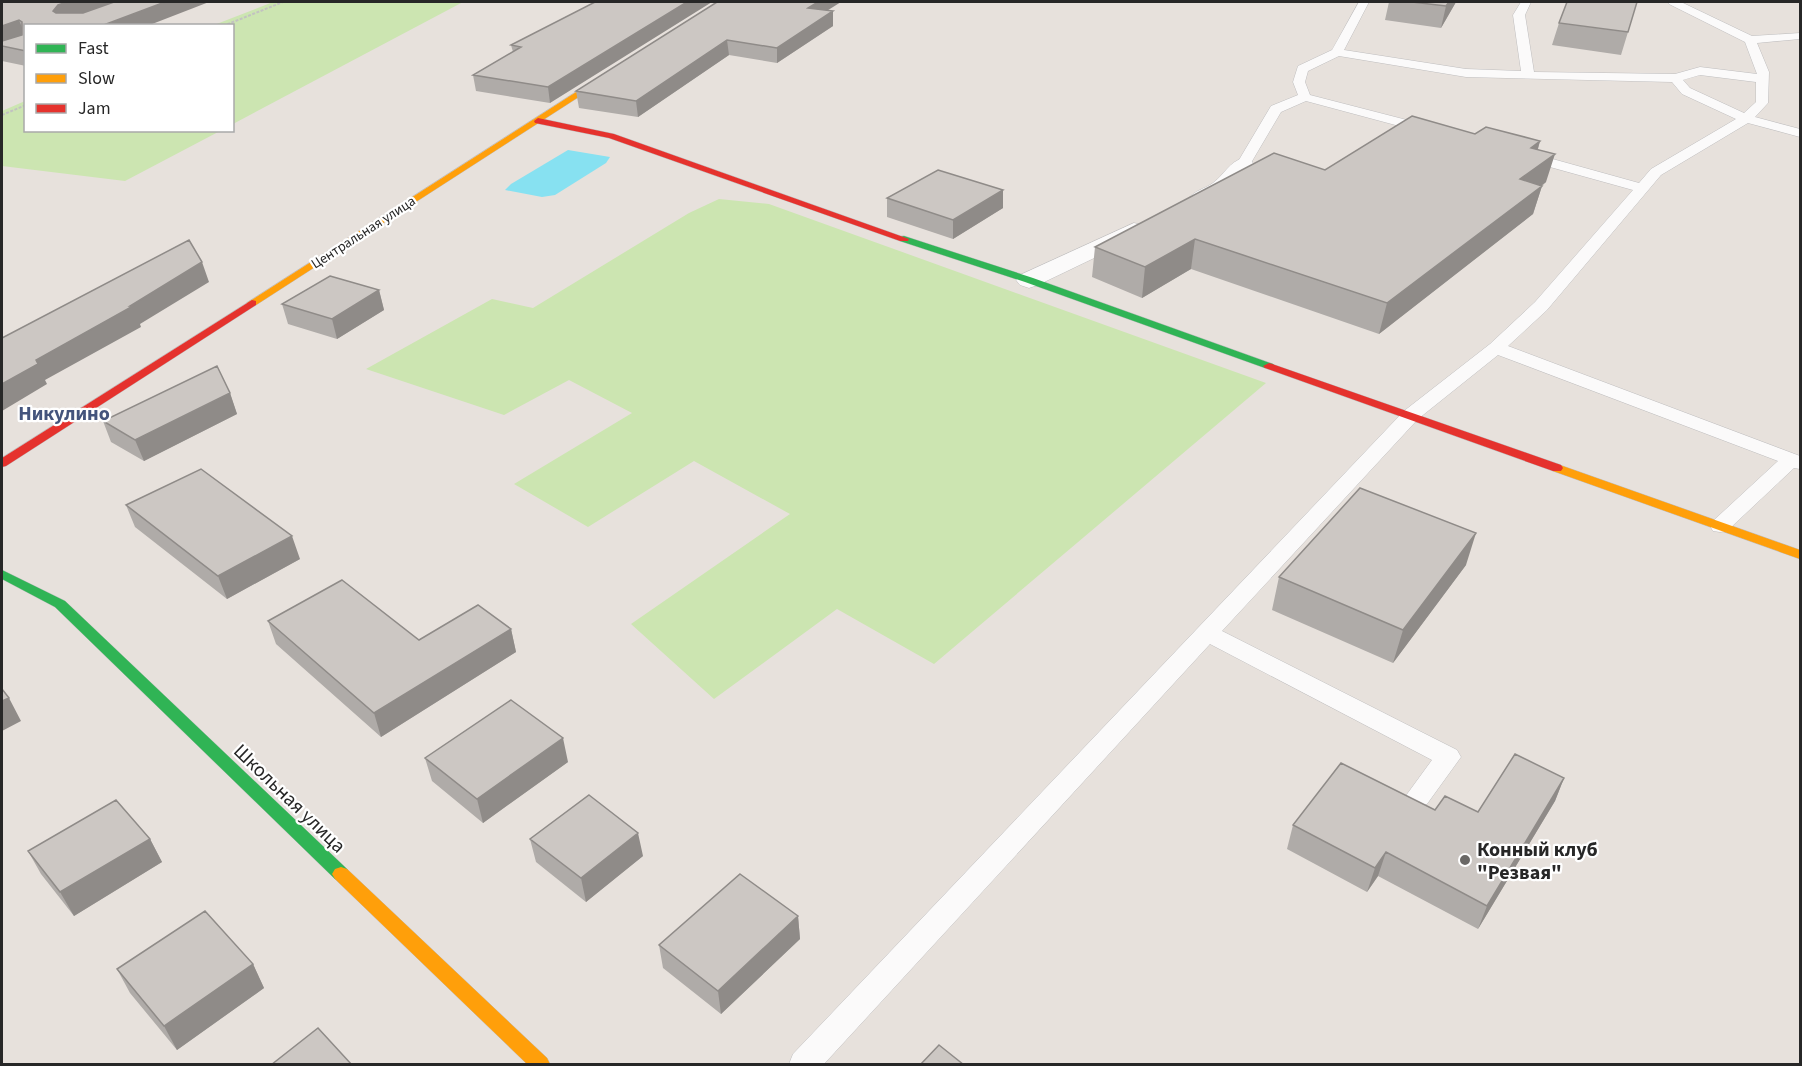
<svg xmlns="http://www.w3.org/2000/svg" width="1802" height="1066" font-family="'Source Sans 3',sans-serif">
<style>
.green{fill:#cce5b1}
.water{fill:#87e1f1}
.lines{fill:none;stroke-linecap:round;stroke-linejoin:round}
.lane-casing{stroke:#bfbebf;stroke-width:1}
.street-casing{stroke:#bfbebf;stroke-width:1}
.fast-casing{stroke:#bfbebf;stroke-width:1}
.slow-casing{stroke:#bfbebf;stroke-width:1}
.jam-casing{stroke:#bfbebf;stroke-width:1}
.path{stroke:#c2c2c1;stroke-width:2;stroke-dasharray:3 1.5;stroke-linecap:butt}
.lane{fill:#fbfafa;fill-rule:evenodd}
.street{fill:#fbfafa;fill-rule:evenodd}
.fast{fill:#30b455;fill-rule:evenodd}
.slow{fill:#ff9f0a;fill-rule:evenodd}
.jam{fill:#e5322d;fill-rule:evenodd}
.wall{fill:#afaba8}
.shaded-wall{fill:#8f8b88}
.building{fill:#ccc7c3;stroke:#8f8b88;stroke-width:1.5}
.poi-dot{fill:#6a6866;stroke:#fff;stroke-width:2}
.labels{text-anchor:middle;stroke-width:4.5;stroke-linejoin:round;paint-order:stroke}
.far-street-label{font-size:14px;fill:#272727;stroke:#fff}
.quarter-label{font-size:20px;font-weight:bold;fill:#44547c;stroke:#fff}
.near-street-label{font-size:20px;fill:#272727;stroke:#fff}
.near-poi-label{font-size:20px;font-weight:bold;fill:#272727;stroke:#fff;text-anchor:start}
</style>
<rect width="100%" height="100%" fill="#e7e1dc"/>
<path class="green" d="M 273,2 L 463,2 L 233,124 L 232,26 L 214,25 Z
M 25,101 L 26,130 L 220,131 L 125,181 L 2,166 L 2,111 Z
M 719,199 L 769,204 L 1266,383 L 934,664 L 837,609 L 714,699 L 631,624 L 790,514 L 694,461 L 588,527 L 514,484 L 632,413 L 569,380 L 504,415 L 366,369 L 492,299 L 533,308 L 689,213 Z"/>
<path class="water" d="M 568,150 L 610,157 L 606,163 L 555,195 L 542,197 L 505,190 L 511,184 Z"/>
<g class="lines">
<g class="lane-casing">
<path id="lane" d="M 1359,2 L 1369,2 L 1344,50 L 1466,69 L 1521,71 L 1513,15 L 1521,2 L 1531,2 L 1525,15 L 1534,72 L 1675,74 L 1700,67 L 1757,74 L 1745,42 L 1669,4 L 1668,2 L 1681,2 L 1752,36 L 1800,33 L 1800,39 L 1757,43 L 1769,72 L 1768,103 L 1755,117 L 1800,129 L 1800,137 L 1748,123 L 1661,175 L 1547,310 L 1508,346 L 1800,456 L 1800,469 L 1794,468 L 1727,531 L 1720,532 L 1713,531 L 1710,526 L 1713,521 L 1778,461 L 1498,355 L 1418,419 L 1222,631 L 1457,750 L 1461,757 L 1427,804 L 1418,807 L 1409,804 L 1405,797 L 1432,760 L 1210,644 L 824,1064 L 789,1064 L 793,1054 L 1404,411 L 1490,344 L 1535,302 L 1633,190 L 1521,159 L 1519,156 L 1521,153 L 1531,153 L 1639,183 L 1651,169 L 1736,119 L 1682,94 L 1672,82 L 1466,77 L 1339,56 L 1308,71 L 1305,82 L 1310,95 L 1434,127 L 1436,130 L 1434,133 L 1429,134 L 1306,101 L 1281,112 L 1248,168 L 1238,168 L 1236,165 L 1271,106 L 1298,95 L 1293,82 L 1298,66 L 1332,50 ZM 1700,75 L 1756,82 L 1756,102 L 1744,113 L 1690,88 L 1683,80 Z"/>
</g>
<g class="street-casing">
<path id="street" d="M 1243,158 L 1251,160 L 1254,165 C 1241,184 1216,210 1192,204 L 1188,199 C 1195,190 1205,189 1213,183 C 1224,175 1229,162 1243,158 Z
M 1134,223 L 1142,225 L 1146,230 L 1142,235 L 1038,285 L 1029,288 L 1020,285 L 1016,280 L 1020,275 Z"/>
</g>
<g class="fast-casing">
<path id="fast" d="M 904,236 L 1033,278 L 1273,364 L 1275,366 L 1273,368 L 1265,368 L 1025,282 L 900,241 L 900,237 Z
M 2,570 L 65,601 L 347,869 L 350,874 L 347,879 L 341,881 L 335,879 L 55,607 L 2,579 Z"/>
</g>
<g class="slow-casing">
<path id="slow" d="M 612,69 L 619,71 L 256,305 L 248,305 L 247,303 Z
M 1557,464 L 1800,550 L 1800,559 L 1553,471 L 1551,468 L 1553,465 Z
M 341,867 L 347,869 L 547,1058 L 550,1064 L 527,1064 L 335,879 L 332,874 L 335,869 Z"/>
</g>
<g class="jam-casing">
<path id="jam" d="M 538,118 L 614,134 L 909,239 L 908,241 L 900,241 L 609,138 L 535,123 L 534,121 Z
M 252,300 L 256,301 L 256,305 L 6,466 L 2,467 L 2,458 Z
M 1269,363 L 1561,465 L 1563,468 L 1561,471 L 1553,471 L 1265,368 L 1263,366 Z"/>
</g>
<path class="path" d="M 223,26 L 283,2
M 2,115 L 26,105"/>
<use href="#lane" class="lane"/>
<use href="#street" class="street"/>
<use href="#fast" class="fast"/>
<use href="#slow" class="slow"/>
<use href="#jam" class="jam"/>
</g>
<path class="wall" d="M 2,2 L 114,2 L 26,26 L 26,66 L 2,61 Z
M 595,2 L 550,103 L 476,91 L 473,75 L 513,52 L 511,45 Z
M 717,2 L 833,11 L 833,26 L 777,63 L 729,55 L 638,117 L 579,108 L 576,91 Z
M 1389,2 L 1456,2 L 1441,28 L 1385,20 Z
M 1559,23 L 1628,32 L 1621,55 L 1552,45 Z
M 1475,134 L 1540,141 L 1538,149 L 1546,182 L 1542,186 L 1533,214 L 1379,334 L 1191,269 L 1142,298 L 1092,277 L 1095,247 Z
M 887,198 L 1003,208 L 953,239 L 887,217 Z
M 379,290 L 384,310 L 337,339 L 288,324 L 282,304 Z
M 230,393 L 237,414 L 144,461 L 111,442 L 103,421 Z
M 126,505 L 300,559 L 227,599 L 135,527 Z
M 1466,565 L 1393,663 L 1272,610 L 1279,577 Z
M 268,621 L 419,640 L 511,629 L 516,652 L 381,737 L 276,644 Z
M 425,758 L 568,762 L 483,823 L 432,781 Z
M 1564,778 L 1555,801 L 1478,929 L 1378,876 L 1367,892 L 1287,849 L 1293,825 L 1435,810 L 1478,812 Z
M 150,839 L 162,862 L 74,916 L 41,874 L 28,851 Z
M 530,839 L 643,856 L 586,902 L 536,862 Z
M 798,916 L 800,939 L 721,1014 L 663,968 L 659,945 Z
M 253,964 L 264,988 L 177,1050 L 130,993 L 117,969 Z"/>
<path class="shaded-wall" d="M 67,2 L 114,2 L 63,20 L 53,11 L 58,5 Z
M 165,2 L 209,2 L 147,26 L 101,26 Z
M 687,2 L 712,2 L 550,103 L 548,87 Z
M 818,2 L 841,2 L 809,22 L 808,8 Z
M 1449,2 L 1456,2 L 1441,28 L 1446,6 Z
M 833,11 L 833,26 L 777,63 L 777,48 Z
M 19,20 L 25,35 L 2,43 L 2,26 Z
M 727,40 L 729,55 L 638,117 L 636,101 Z
M 1540,141 L 1532,169 L 1531,148 Z
M 1555,154 L 1546,182 L 1512,208 L 1520,179 Z
M 1542,186 L 1533,214 L 1379,334 L 1387,303 Z
M 1003,190 L 1003,208 L 953,239 L 953,220 Z
M 1195,239 L 1191,269 L 1142,298 L 1145,267 Z
M 202,262 L 209,282 L 140,324 L 141,327 L 45,380 L 47,384 L 2,411 L 2,384 L 36,360 L 130,306 Z
M 379,290 L 384,310 L 337,339 L 332,319 Z
M 230,393 L 237,414 L 144,461 L 135,440 Z
M 1476,533 L 1466,565 L 1393,663 L 1403,630 Z
M 292,536 L 300,559 L 227,599 L 218,576 Z
M 511,629 L 516,652 L 381,737 L 374,713 Z
M 9,698 L 21,721 L 2,731 L 2,701 Z
M 563,738 L 568,762 L 483,823 L 477,799 Z
M 1564,778 L 1555,801 L 1478,929 L 1487,906 Z
M 638,833 L 643,856 L 586,902 L 581,878 Z
M 150,839 L 162,862 L 74,916 L 60,892 Z
M 1386,852 L 1378,876 L 1367,892 L 1375,868 Z
M 798,916 L 800,939 L 721,1014 L 718,991 Z
M 253,964 L 264,988 L 177,1050 L 164,1026 Z"/>
<path class="building" d="M 2,2 L 67,2 L 58,5 L 53,11 L 56,13 L 83,13 L 114,2 L 165,2 L 101,26 L 26,26 L 26,51 L 2,46 L 2,41 L 22,35 L 22,22 L 19,20 L 2,26 Z
M 595,2 L 687,2 L 548,87 L 473,75 L 521,47 L 511,45 Z
M 717,2 L 818,2 L 808,8 L 833,11 L 777,48 L 727,40 L 636,101 L 576,91 Z
M 1412,2 L 1449,2 L 1446,6 Z
M 1567,2 L 1637,2 L 1628,32 L 1559,23 Z
M 1412,116 L 1475,134 L 1486,127 L 1540,141 L 1531,148 L 1555,154 L 1520,179 L 1542,186 L 1387,303 L 1195,239 L 1145,267 L 1095,247 L 1274,153 L 1325,170 Z
M 938,170 L 1003,190 L 953,220 L 887,198 Z
M 189,240 L 202,262 L 130,306 L 133,306 L 36,360 L 38,364 L 2,384 L 2,338 Z
M 330,276 L 379,290 L 332,319 L 282,304 Z
M 217,366 L 230,393 L 135,440 L 103,421 Z
M 201,469 L 292,536 L 218,576 L 126,505 Z
M 1360,488 L 1476,533 L 1403,630 L 1279,577 Z
M 342,580 L 419,640 L 478,605 L 511,629 L 374,713 L 268,621 Z
M 2,689 L 9,698 L 2,701 Z
M 511,700 L 563,738 L 477,799 L 425,758 Z
M 1515,754 L 1564,778 L 1487,906 L 1386,852 L 1375,868 L 1293,825 L 1341,763 L 1435,810 L 1445,796 L 1478,812 Z
M 589,795 L 638,833 L 581,878 L 530,839 Z
M 116,800 L 150,839 L 60,892 L 28,851 Z
M 740,874 L 798,916 L 718,991 L 659,945 Z
M 205,911 L 253,964 L 164,1026 L 117,969 Z
M 318,1028 L 352,1065 L 271,1065 Z
M 939,1045 L 964,1065 L 920,1065 Z"/>
<circle class="poi-dot" cx="1465" cy="860" r="6"/>
<g class="labels">
<g class="far-street-label">
<text transform="translate(363 232) rotate(-33)" y="5">Центральная улица</text>
</g>
<g class="quarter-label">
<text x="64" y="420">Никулино</text>
</g>
<g class="near-street-label">
<text transform="translate(290 798) rotate(44)" y="7">Школьная улица</text>
</g>
<g class="near-poi-label">
<text x="1477" y="856">Конный клуб<tspan x="1477" dy="23">"Резвая"</tspan></text>
</g>
</g>
<rect width="1802" height="1066" fill="none" stroke="#272727" stroke-width="6"/>
<rect x="24" y="24" width="210" height="108" fill="#ffffff" stroke="#a9a9a9" stroke-width="1.5"/>
<rect x="36" y="44" width="30" height="9" fill="#30b455" stroke="#a9a9a9" stroke-width="1.5"/>
<text x="78" y="54" font-size="18" fill="#272727">Fast</text>
<rect x="36" y="74" width="30" height="9" fill="#ff9f0a" stroke="#a9a9a9" stroke-width="1.5"/>
<text x="78" y="84" font-size="18" fill="#272727">Slow</text>
<rect x="36" y="104" width="30" height="9" fill="#e5322d" stroke="#a9a9a9" stroke-width="1.5"/>
<text x="78" y="114" font-size="18" fill="#272727">Jam</text>
</svg>
